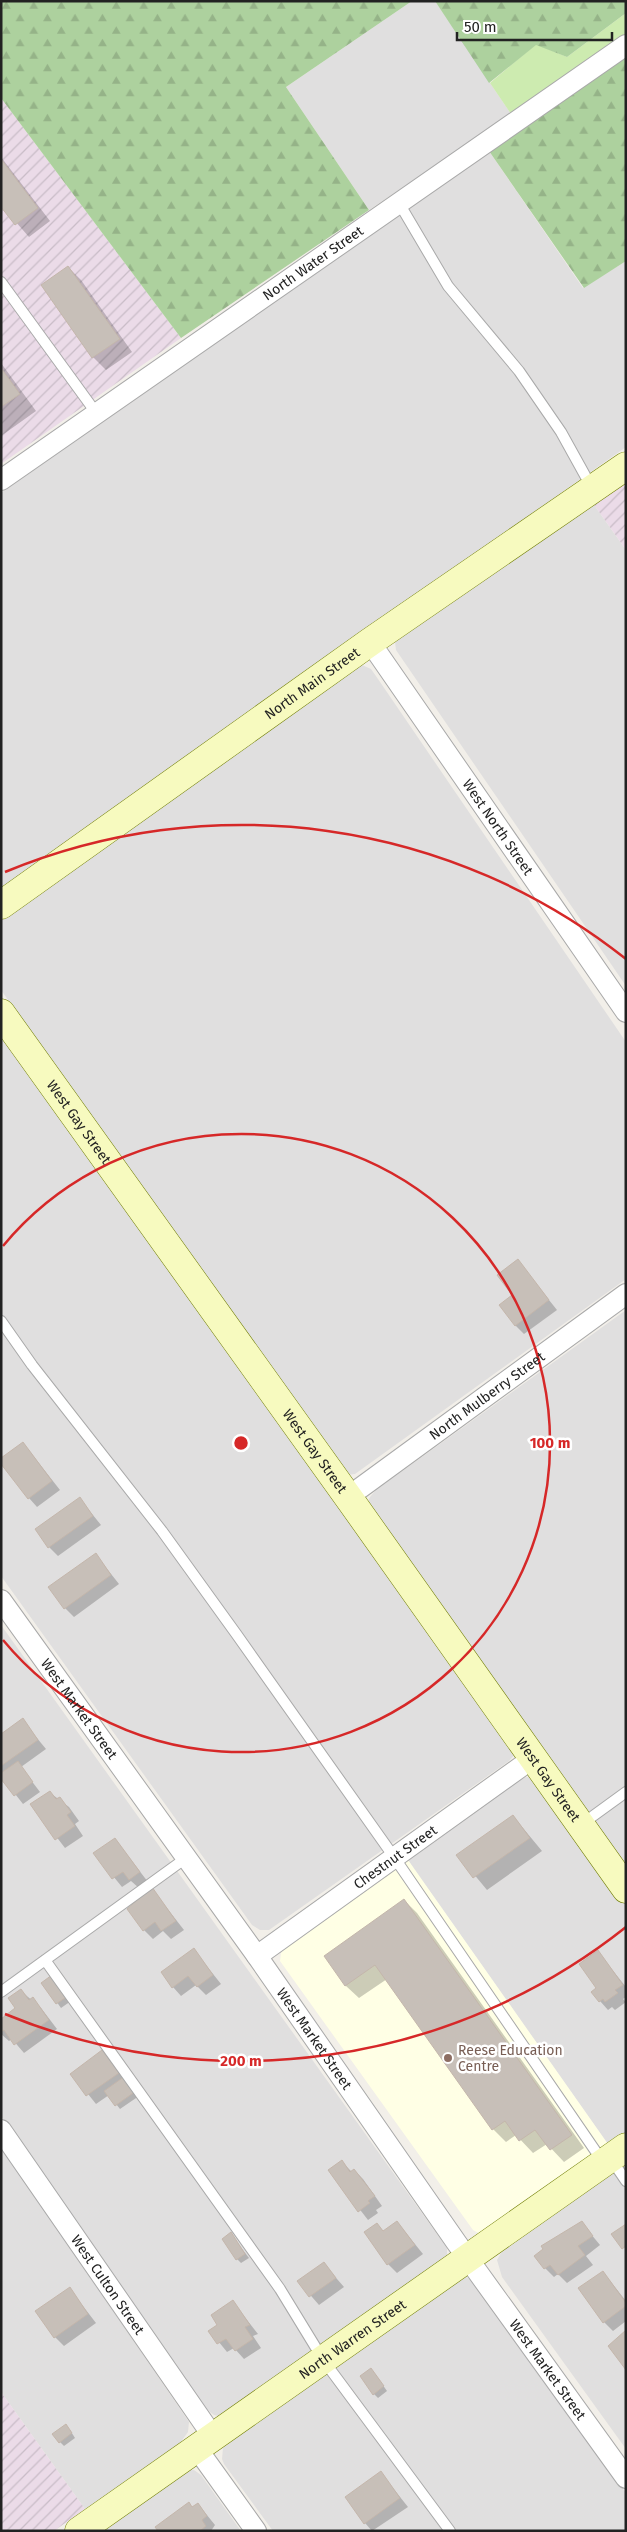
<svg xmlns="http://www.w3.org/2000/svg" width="627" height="2532" font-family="'Fira Sans',sans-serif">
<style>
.residential{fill:#e0dfdf}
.industrial{fill:url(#industrial-furrows)}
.education{fill:#ffffe5}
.grass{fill:#cdebb0}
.forest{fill:url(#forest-firs)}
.shadow{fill:#0003}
.building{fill:#c7bfb8;stroke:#c4b6ab}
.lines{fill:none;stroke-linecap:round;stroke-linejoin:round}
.lane-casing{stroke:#a9a9a9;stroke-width:12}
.street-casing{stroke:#a9a9a9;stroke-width:22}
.secondary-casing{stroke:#707d05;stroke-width:29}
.lane{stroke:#fff;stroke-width:10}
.street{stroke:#fff;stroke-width:20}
.secondary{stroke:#f7fabf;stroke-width:28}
.ring{fill:none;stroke:#d62828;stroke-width:2.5}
.education-dot{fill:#8d6e63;stroke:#fff;stroke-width:2}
.labels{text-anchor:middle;stroke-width:5;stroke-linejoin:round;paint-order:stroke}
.street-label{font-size:14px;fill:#222;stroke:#fff}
.education-label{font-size:14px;fill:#785e54;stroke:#fff;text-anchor:start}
.centre{fill:#d62828;stroke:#fff;stroke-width:2.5}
.ring-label{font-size:15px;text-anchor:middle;font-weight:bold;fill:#d62828;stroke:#fff;stroke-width:5;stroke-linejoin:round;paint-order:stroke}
</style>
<defs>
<pattern id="industrial-furrows" width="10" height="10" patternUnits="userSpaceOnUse" patternTransform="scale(1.25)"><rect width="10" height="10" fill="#ebdbe8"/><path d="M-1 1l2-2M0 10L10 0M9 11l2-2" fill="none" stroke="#c9bcc7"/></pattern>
<pattern id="forest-firs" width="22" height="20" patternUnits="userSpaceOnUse" patternTransform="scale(1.25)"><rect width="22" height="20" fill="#add19e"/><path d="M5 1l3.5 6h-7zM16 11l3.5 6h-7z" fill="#95b388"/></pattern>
</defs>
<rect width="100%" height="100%" fill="#f2efe9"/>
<path class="residential" d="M 412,1 L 435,1 L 511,114 L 369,210 L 286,87 Z
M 489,151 L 583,288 L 626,261 L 626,447 L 1,888 L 1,493 Z
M 592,502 L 626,550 L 626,986 L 396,650 L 395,642 L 399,634 Z
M 362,665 L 371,669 L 378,679 L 626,1042 L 626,1279 L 355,1474 L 347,1475 L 339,1469 L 1,990 L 1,920 L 353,668 Z
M 1,1024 L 516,1753 L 509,1761 L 269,1930 L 260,1930 L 252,1925 L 1,1576 Z
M 626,1310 L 626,1875 L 367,1504 L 370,1497 L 376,1490 Z
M 1,1625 L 447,2248 L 447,2255 L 445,2259 L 223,2417 L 214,2415 L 206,2409 L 1,2116 Z
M 528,1777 L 535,1779 L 542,1786 L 626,1904 L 626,2136 L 610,2147 L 408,1860 L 520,1778 Z
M 1,2146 L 189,2422 L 188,2432 L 180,2443 L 85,2509 L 1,2392 Z
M 626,2164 L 626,2449 L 502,2277 L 497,2260 L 501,2253 Z
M 466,2277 L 475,2282 L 626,2493 L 626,2531 L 273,2531 L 224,2464 L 222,2459 L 223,2448 L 457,2279 Z
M 188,2470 L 194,2470 L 201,2475 L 241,2531 L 104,2531 Z"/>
<path class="industrial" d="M 1,98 L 181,338 L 1,464 Z
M 626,478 L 626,550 L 592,502 Z
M 1,2392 L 85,2509 L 54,2531 L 1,2531 Z"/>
<path class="education" d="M 408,1860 L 610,2147 L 480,2234 L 473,2230 L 280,1961 L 281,1953 L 286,1947 Z"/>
<path class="grass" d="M 626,13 L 626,33 L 511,114 L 490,83 L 536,44 L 567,57 Z"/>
<path class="forest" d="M 1,1 L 412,1 L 286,87 L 369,210 L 181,338 L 1,98 Z
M 435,1 L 626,1 L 626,13 L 567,57 L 536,45 L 489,83 Z
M 626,57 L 626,261 L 584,288 L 489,151 Z"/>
<path class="shadow" d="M 1,157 L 50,221 L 29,237 L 1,205 Z
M 68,267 L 81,280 L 132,352 L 106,370 L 93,357 L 43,285 Z
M 1,363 L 36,411 L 1,436 Z
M 518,1261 L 557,1310 L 524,1334 L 515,1325 L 514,1295 Z
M 23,1443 L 60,1490 L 37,1507 L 29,1498 Z
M 80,1499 L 101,1525 L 58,1556 L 49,1547 Z
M 96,1555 L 119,1584 L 74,1617 L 65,1608 Z
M 22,1720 L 46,1749 L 21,1767 L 40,1792 L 23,1804 L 1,1776 L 1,1735 Z
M 49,1792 L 69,1807 L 79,1821 L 75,1824 L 83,1836 L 65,1848 L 32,1805 Z
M 513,1816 L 542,1851 L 487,1890 L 458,1855 Z
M 115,1839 L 148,1882 L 139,1888 L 131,1881 L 122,1887 L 95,1854 Z
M 152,1889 L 184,1930 L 171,1939 L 163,1931 L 153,1939 L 144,1930 L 140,1898 Z
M 404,1900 L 417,1913 L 584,2148 L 564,2162 L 547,2144 L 533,2153 L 516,2135 L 506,2142 L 493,2129 L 387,1979 L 359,1998 L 346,1986 L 325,1956 Z
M 194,1950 L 221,1984 L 206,1995 L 196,1985 L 181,1996 L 173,1987 Z
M 598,1952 L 626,1987 L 626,1997 L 623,1999 L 626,2002 L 615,2010 L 612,2007 L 608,2010 L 600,2001 Z
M 43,1983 L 71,2001 L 61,2008 Z
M 21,1991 L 41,2008 L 57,2029 L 24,2053 L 12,2039 L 9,2041 L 1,2034 L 1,2020 L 17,2009 Z
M 102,2052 L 139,2096 L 120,2109 L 109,2095 L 96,2104 L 72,2074 Z
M 342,2162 L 352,2172 L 354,2170 L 363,2179 L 382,2206 L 376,2210 L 378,2213 L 368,2220 L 330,2171 Z
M 397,2222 L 423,2254 L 397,2273 L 388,2264 L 377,2225 L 384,2232 Z
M 581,2222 L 600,2245 L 586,2256 L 593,2265 L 567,2283 L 558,2274 L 554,2277 L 545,2268 L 545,2249 Z
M 231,2234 L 249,2258 L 241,2263 L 237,2259 Z
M 324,2264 L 344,2287 L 319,2305 L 299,2282 Z
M 603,2272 L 626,2301 L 626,2321 L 613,2331 L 604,2322 Z
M 69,2288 L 96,2323 L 64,2346 L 55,2337 Z
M 233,2302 L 258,2334 L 253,2336 L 261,2348 L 244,2359 L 234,2348 L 227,2352 L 210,2331 L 219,2325 Z
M 375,2374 L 387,2391 L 378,2398 L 374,2394 Z
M 70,2430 L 75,2438 L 64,2446 L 60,2442 Z
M 381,2473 L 408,2507 L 372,2531 L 365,2523 Z
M 198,2504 L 215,2525 L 211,2531 L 159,2531 Z"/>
<path class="building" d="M 1,159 L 38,208 L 15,225 L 1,207 Z
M 68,266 L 120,339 L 92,358 L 41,285 Z
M 1,368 L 20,394 L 1,407 Z
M 518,1259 L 549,1300 L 515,1326 L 499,1305 L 512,1295 L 497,1275 Z
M 23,1442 L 52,1481 L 28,1499 L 1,1464 L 1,1458 Z
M 80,1497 L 93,1516 L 48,1548 L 35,1529 Z
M 96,1553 L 111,1575 L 64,1609 L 48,1587 Z
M 23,1718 L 38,1740 L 1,1766 L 1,1734 Z
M 18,1761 L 33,1782 L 14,1796 L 1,1779 L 1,1773 Z
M 50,1791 L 56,1799 L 60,1797 L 71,1812 L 67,1815 L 75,1826 L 55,1840 L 30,1804 Z
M 513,1815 L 530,1838 L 473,1878 L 456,1855 Z
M 115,1838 L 140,1872 L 129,1880 L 123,1872 L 112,1879 L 93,1853 Z
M 152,1887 L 176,1921 L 161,1931 L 155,1922 L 143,1931 L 127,1909 Z
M 404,1899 L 572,2135 L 550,2150 L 535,2130 L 519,2141 L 505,2121 L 492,2130 L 375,1965 L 345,1986 L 324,1956 Z
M 194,1948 L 213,1975 L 197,1987 L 188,1976 L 172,1988 L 161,1972 Z
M 598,1950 L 623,1985 L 615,1990 L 618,1993 L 605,2002 L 603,1999 L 599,2002 L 591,1992 L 596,1988 L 579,1964 Z
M 52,1975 L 68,1996 L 56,2004 L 41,1983 Z
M 21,1989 L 29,2000 L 33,1997 L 49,2020 L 14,2045 L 4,2030 L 1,2032 L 1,2019 L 15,2008 L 8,1998 Z
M 102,2050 L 119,2073 L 86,2096 L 70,2074 Z
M 125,2076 L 136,2091 L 115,2106 L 104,2091 Z
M 342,2160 L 350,2172 L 354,2169 L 375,2196 L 368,2201 L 370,2203 L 358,2212 L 328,2170 Z
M 397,2221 L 415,2245 L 387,2265 L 364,2232 L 377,2223 L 383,2231 Z
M 582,2221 L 593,2236 L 578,2246 L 585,2255 L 558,2275 L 550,2265 L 544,2269 L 534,2256 L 543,2249 L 541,2246 Z
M 626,2224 L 626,2246 L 622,2249 L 611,2234 Z
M 231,2232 L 245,2254 L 236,2260 L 222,2239 Z
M 324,2262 L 336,2278 L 309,2297 L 297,2281 Z
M 603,2271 L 626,2303 L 626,2306 L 603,2323 L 578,2288 Z
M 70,2287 L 88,2314 L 54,2338 L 35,2311 Z
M 233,2300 L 250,2325 L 245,2327 L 253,2339 L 235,2351 L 226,2339 L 217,2344 L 208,2331 L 217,2325 L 211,2315 Z
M 626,2330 L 626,2370 L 608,2346 Z
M 371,2368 L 384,2386 L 373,2395 L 360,2376 Z
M 66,2424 L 72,2433 L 59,2443 L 52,2434 Z
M 381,2471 L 400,2498 L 364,2524 L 345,2497 Z
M 189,2502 L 192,2507 L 198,2503 L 207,2516 L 202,2520 L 206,2526 L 200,2531 L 158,2531 L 155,2527 Z"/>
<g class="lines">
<g class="lane-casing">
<path id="lane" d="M 399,203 L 448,286 L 519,371 L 561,432 L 592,488
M 1,282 L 97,414
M 1,1321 L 32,1365 L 162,1531 L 237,1635 L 394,1857 L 603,2162
M 582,1824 L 626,1792
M 45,1960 L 280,2289 L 324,2361 L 450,2531
M 1,1992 L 186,1858
M 611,2159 L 626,2181"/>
</g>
<g class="street-casing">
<g id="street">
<path id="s1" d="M 1,480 L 626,45"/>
<path id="s2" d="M 370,642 L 626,1012"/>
<path id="s3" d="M 348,1497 L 626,1294"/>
<path id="s4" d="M 1,1600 L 257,1956 L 456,2242 L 626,2478"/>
<path id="s5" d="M 257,1956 L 533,1758"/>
<path id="s6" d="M 1,2130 L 214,2438"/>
<path d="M 198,2450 L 256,2531"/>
</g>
</g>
<g class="secondary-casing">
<g id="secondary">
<path id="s7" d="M 1,905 L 370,642 L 626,466"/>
<path id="s8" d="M 1,1013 L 348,1497 L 626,1889"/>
<path id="s9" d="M 79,2531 L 626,2147"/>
</g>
</g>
<use href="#lane" class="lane"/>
<use href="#street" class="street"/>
<use href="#secondary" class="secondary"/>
</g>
<g class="ring">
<path d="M3 1246A309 309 0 1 1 3 1640"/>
<path d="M626 1927A618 618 0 0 1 5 2014M5 872A618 618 0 0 1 626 959"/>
</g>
<circle class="education-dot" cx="448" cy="2058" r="5"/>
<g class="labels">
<g class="street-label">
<text dy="5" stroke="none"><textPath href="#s1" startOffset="380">North Water Street</textPath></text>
<text dy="5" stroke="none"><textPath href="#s7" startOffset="382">North Main Street</textPath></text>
<text dy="5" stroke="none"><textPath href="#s2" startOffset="225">West North Street</textPath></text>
<text dy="5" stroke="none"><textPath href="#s8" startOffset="134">West Gay Street</textPath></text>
<text dy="5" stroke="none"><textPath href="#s3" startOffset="172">North Mulberry Street</textPath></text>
<text dy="5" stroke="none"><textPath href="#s8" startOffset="539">West Gay Street</textPath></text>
<text dy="5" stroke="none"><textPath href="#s4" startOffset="134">West Market Street</textPath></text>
<text dy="5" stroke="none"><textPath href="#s8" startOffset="942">West Gay Street</textPath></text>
<text dy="5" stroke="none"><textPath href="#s5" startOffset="170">Chestnut Street</textPath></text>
<text dy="5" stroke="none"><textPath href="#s4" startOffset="539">West Market Street</textPath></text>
<text dy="5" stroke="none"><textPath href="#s6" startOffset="188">West Culton Street</textPath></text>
<text dy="5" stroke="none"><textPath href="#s9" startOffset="334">North Warren Street</textPath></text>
<text dy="5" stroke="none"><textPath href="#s4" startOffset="944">West Market Street</textPath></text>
</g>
<g class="education-label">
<text x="458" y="2055">Reese Education<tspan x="458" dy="16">Centre</tspan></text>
</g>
</g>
<circle cx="241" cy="1443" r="8" class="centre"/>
<g class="ring-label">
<text x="550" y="1448">100 m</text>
<text x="241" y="2066">200 m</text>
</g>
<rect width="627" height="2532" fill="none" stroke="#222222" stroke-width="5"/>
<path d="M457 32v8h155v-8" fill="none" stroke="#222222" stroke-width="2.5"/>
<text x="464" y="32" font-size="15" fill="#222222" stroke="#ffffff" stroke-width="4" paint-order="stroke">50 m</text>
</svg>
